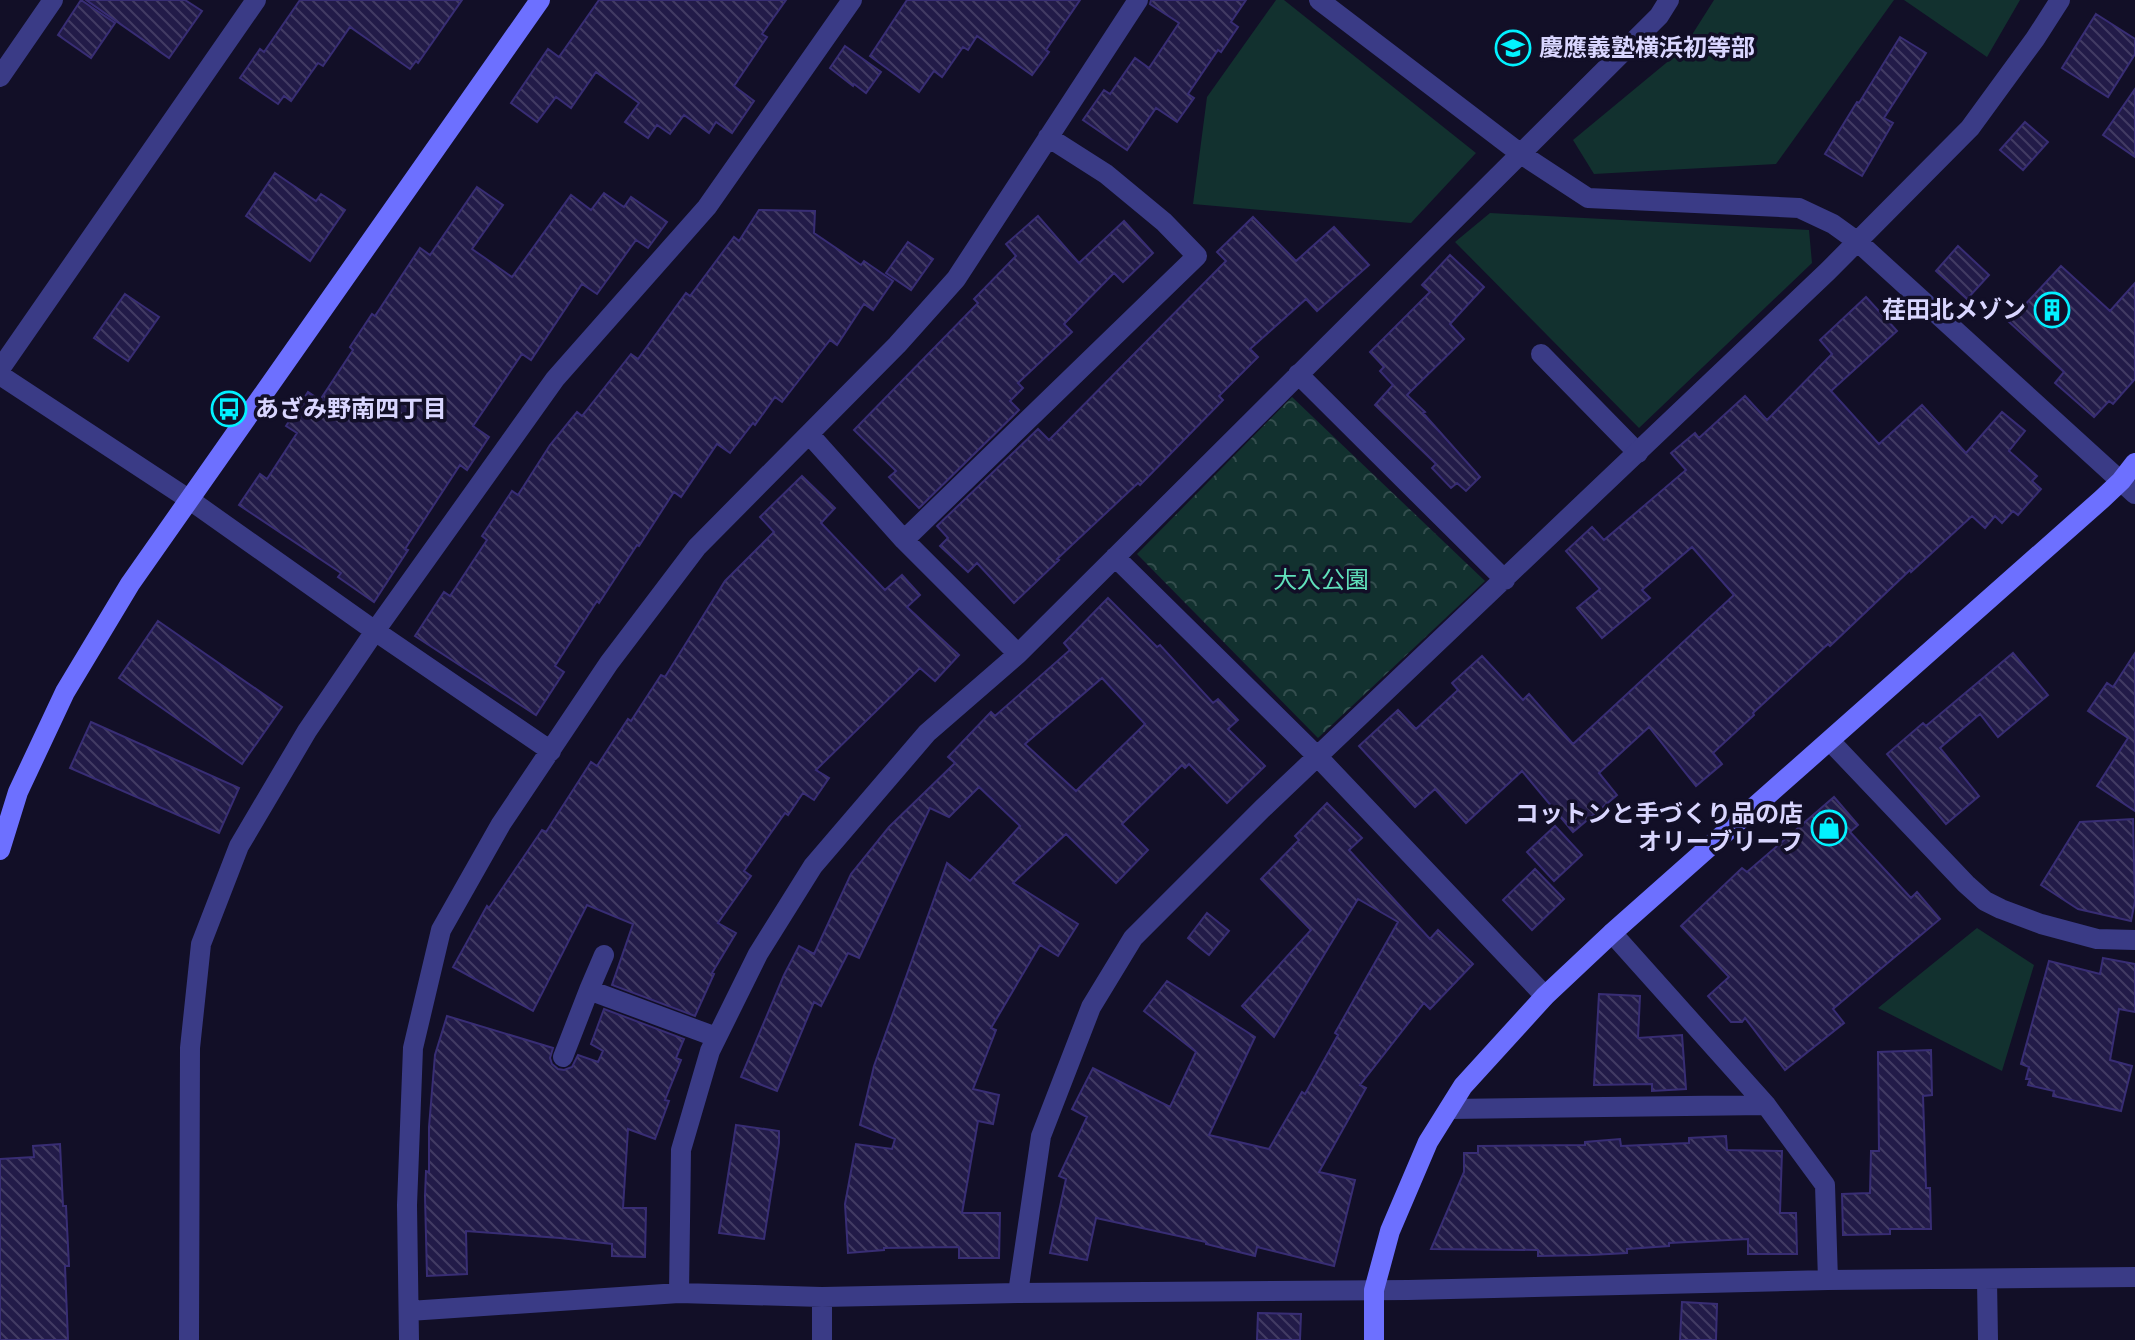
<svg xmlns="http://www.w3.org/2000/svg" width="2135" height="1340" font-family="Poppins,'Noto Sans JP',sans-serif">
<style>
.green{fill:#12312f}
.park{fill:url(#park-crowns)}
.building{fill:url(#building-back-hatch);stroke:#382d74;stroke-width:2;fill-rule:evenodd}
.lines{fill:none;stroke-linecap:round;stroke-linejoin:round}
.lane{stroke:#3a3b86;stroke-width:20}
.street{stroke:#3a3b86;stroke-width:20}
.secondary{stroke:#6d70ff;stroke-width:20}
.labels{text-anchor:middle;stroke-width:7;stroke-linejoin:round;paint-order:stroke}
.poi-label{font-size:24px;font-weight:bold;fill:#d9d6ff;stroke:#120f27;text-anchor:start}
.park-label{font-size:24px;fill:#60e1bb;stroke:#120f27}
</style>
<defs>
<pattern id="park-crowns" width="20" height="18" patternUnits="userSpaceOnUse" patternTransform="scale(2)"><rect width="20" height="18" fill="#12312f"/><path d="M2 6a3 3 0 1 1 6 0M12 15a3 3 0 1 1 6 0" fill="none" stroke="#344e4e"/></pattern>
<pattern id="building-back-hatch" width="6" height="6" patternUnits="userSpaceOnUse" patternTransform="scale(2)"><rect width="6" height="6" fill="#221b48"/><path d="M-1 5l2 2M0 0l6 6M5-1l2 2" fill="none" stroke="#423b63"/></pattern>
</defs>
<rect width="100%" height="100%" fill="#120f27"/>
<path class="green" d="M 1276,0 L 1284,0 L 1476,153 L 1411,223 L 1193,204 L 1207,97 Z
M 1714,0 L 1894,0 L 1776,164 L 1594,174 L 1573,140 L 1683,49 Z
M 1904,0 L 2020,0 L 1987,57 Z
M 1490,213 L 1809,230 L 1812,263 L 1639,428 L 1455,242 Z
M 1977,928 L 2034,965 L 2002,1071 L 1878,1008 Z"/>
<path class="park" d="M 1292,397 L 1485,581 L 1318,738 L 1137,554 Z"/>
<path class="building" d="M 81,0 L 115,23 L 91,58 L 58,35 Z
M 86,0 L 185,0 L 202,11 L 169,58 Z
M 300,0 L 462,0 L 418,63 L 416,61 L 410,69 L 350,27 L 323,66 L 318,63 L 291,101 L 284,96 L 278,104 L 240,78 L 260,49 L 264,52 Z
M 599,0 L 786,0 L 762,34 L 767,37 L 734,86 L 754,101 L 732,133 L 716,122 L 709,133 L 684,115 L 670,134 L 657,125 L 648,138 L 625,122 L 639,103 L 596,72 L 571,108 L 556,97 L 537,122 L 511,103 L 548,49 L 559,57 Z
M 907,0 L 1080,0 L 1046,50 L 1049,52 L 1032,75 L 977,36 L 968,50 L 963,47 L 942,77 L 934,71 L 919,92 L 870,56 Z
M 1151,0 L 1246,0 L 1231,22 L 1238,27 L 1221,52 L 1218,50 L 1188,94 L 1194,98 L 1177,122 L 1156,108 L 1127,150 L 1083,120 L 1104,90 L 1110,94 L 1135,58 L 1149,68 L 1179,23 L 1150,4 Z
M 2096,14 L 2135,39 L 2135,54 L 2108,97 L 2062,68 Z
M 1900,37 L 1926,53 L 1884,118 L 1893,123 L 1862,176 L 1825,154 L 1857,102 L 1859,103 Z
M 845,46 L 881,72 L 866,93 L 854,84 L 853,86 L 830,68 Z
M 2135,89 L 2135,157 L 2103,135 Z
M 2025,122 L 2048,142 L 2023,170 L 2000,150 Z
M 275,173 L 316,201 L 321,194 L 345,210 L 310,261 L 246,216 Z
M 477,187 L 503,205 L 472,249 L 512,277 L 571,195 L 591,210 L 604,193 L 624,207 L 631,197 L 667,222 L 648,248 L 636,240 L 597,294 L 582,284 L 531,360 L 522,354 L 473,426 L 489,437 L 467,470 L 460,465 L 405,549 L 408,550 L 374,602 L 338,577 L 341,573 L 239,505 L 260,474 L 267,479 L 297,433 L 286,426 L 308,392 L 320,400 L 353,350 L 350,347 L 372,314 L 375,316 L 420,248 L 430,255 Z
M 759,210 L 815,211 L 814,233 L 861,265 L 864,261 L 893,281 L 873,310 L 864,304 L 837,345 L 830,340 L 782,402 L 775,397 L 755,425 L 753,423 L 730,453 L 717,444 L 681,497 L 674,492 L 639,546 L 637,545 L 599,603 L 597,601 L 555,666 L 564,672 L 536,715 L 415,636 L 444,592 L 450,596 L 487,540 L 482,536 L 512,491 L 518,495 L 550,445 L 577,412 L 582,416 L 631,354 L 638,359 L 686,293 L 690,296 L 734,237 L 739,241 Z
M 1038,216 L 1079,263 L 1124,221 L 1153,253 L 1123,282 L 1114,273 L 1064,324 L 1072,332 L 1018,383 L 1023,388 L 1010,401 L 1019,410 L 919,508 L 889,477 L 896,471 L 854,430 L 978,303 L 974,299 L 1016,256 L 1006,244 Z
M 1253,217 L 1296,261 L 1334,227 L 1369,265 L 1317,311 L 1306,299 L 1250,349 L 1258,357 L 1219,396 L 1223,400 L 1140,485 L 1138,483 L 1057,559 L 1059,560 L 1014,603 L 977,563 L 968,572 L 940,546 L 948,538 L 937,526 L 1038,429 L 1049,440 L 1226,261 L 1217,252 Z
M 908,242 L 933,259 L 911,290 L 886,273 Z
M 1958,246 L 1989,275 L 1967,299 L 1936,271 Z
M 1450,255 L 1484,287 L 1450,324 L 1464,339 L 1407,395 L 1425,412 L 1423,413 L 1480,477 L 1466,491 L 1457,483 L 1451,488 L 1432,468 L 1436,464 L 1375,405 L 1393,385 L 1380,371 L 1384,367 L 1370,352 L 1430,292 L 1422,285 Z
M 2061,266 L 2110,311 L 2135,283 L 2135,379 L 2113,404 L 2109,401 L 2094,417 L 2055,383 L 2064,372 L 2009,322 Z
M 125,294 L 159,317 L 128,361 L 94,338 Z
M 1866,297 L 1897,331 L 1831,391 L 1879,444 L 1922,405 L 1966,453 L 2002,412 L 2025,431 L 2009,451 L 2037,476 L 2032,481 L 2041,489 L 2018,515 L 2013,511 L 2002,523 L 1995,516 L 1985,528 L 1972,516 L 1911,572 L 1910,570 L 1830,646 L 1828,644 L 1753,713 L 1754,715 L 1713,753 L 1722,764 L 1696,786 L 1649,727 L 1599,773 L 1617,795 L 1573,832 L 1522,771 L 1466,823 L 1435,789 L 1415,807 L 1359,746 L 1398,710 L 1416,729 L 1458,690 L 1452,683 L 1482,656 L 1523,700 L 1529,694 L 1573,744 L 1734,595 L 1692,547 L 1642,590 L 1650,598 L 1602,638 L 1577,608 L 1600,589 L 1566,551 L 1592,527 L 1604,540 L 1686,470 L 1671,453 L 1695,433 L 1699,438 L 1745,396 L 1767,420 L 1832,354 L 1820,340 Z
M 802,476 L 835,508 L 821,523 L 885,590 L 902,575 L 920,595 L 907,607 L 959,655 L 935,681 L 920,668 L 816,770 L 829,778 L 814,800 L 803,793 L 788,815 L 785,813 L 744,871 L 751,876 L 718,923 L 736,933 L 712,973 L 714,974 L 695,1016 L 612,985 L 633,924 L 587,905 L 533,1011 L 453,967 L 487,906 L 489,908 L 542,830 L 546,832 L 591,762 L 597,766 L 628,719 L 631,721 L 661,675 L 665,677 L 725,581 L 774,532 L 760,517 Z
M 1108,598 L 1157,647 L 1160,645 L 1213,703 L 1218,699 L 1238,720 L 1228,729 L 1265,766 L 1227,803 L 1189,764 L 1185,768 L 1182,765 L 1122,824 L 1148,850 L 1116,883 L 1066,834 L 1013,883 L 1078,924 L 1058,956 L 1040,945 L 991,1028 L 996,1030 L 973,1089 L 999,1095 L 993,1124 L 978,1121 L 962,1213 L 1000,1213 L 999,1258 L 959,1258 L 959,1247 L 884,1248 L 884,1250 L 848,1253 L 845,1204 L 856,1144 L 892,1149 L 895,1139 L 860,1125 L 874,1066 L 947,863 L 970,881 L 1020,826 L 979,787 L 949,817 L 930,808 L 859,958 L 848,953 L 821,1006 L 814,1002 L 777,1091 L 741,1077 L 784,975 L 799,946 L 814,954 L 851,874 L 889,827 L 955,763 L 948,757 L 991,712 L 995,716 L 1070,650 L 1064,643 ZM 1102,678 L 1145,724 L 1076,791 L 1025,744 Z
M 158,621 L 282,707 L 242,764 L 119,678 Z
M 2013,653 L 2048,695 L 1998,737 L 1980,714 L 1940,748 L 1979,796 L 1946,824 L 1887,754 L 1923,723 L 1926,726 Z
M 2135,653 L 2135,811 L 2097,786 L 2128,738 L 2088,711 L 2107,683 L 2113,687 Z
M 91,722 L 239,788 L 219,833 L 70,768 Z
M 1834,797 L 1858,825 L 1850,832 L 1911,898 L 1917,892 L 1940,919 L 1833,1009 L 1844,1023 L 1785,1070 L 1745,1018 L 1742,1022 L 1731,1022 L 1708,996 L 1729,977 L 1681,926 L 1742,868 L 1747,872 Z
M 1327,803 L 1362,838 L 1349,850 L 1430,939 L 1438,930 L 1473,964 L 1430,1009 L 1424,1003 L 1360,1085 L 1366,1088 L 1319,1172 L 1355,1180 L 1334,1266 L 1257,1247 L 1255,1256 L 1206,1244 L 1206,1242 L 1096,1218 L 1087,1260 L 1050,1253 L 1066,1179 L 1059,1176 L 1087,1117 L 1072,1109 L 1093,1068 L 1170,1107 L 1196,1052 L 1144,1011 L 1167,981 L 1255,1037 L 1209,1135 L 1269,1149 L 1302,1092 L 1305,1094 L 1338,1035 L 1335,1033 L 1398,922 L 1358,899 L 1274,1037 L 1242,1006 L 1311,930 L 1261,879 L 1299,840 L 1295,836 Z
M 2133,819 L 2135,901 L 2131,921 L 2078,909 L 2041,885 L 2080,822 Z
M 1555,826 L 1582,855 L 1554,881 L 1527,852 Z
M 1535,869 L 1564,899 L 1532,930 L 1503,900 Z
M 1207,913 L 1229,931 L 1209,955 L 1188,938 Z
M 2103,958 L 2135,964 L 2135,1012 L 2119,1009 L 2110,1060 L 2132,1066 L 2121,1111 L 2053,1096 L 2054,1091 L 2028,1085 L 2030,1079 L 2026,1079 L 2029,1067 L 2021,1064 L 2049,961 L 2100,974 Z
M 1599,994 L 1640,996 L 1638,1038 L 1682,1035 L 1686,1089 L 1652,1091 L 1652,1084 L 1594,1085 Z
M 604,1009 L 684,1039 L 676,1058 L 681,1060 L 665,1100 L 669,1101 L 655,1139 L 628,1129 L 623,1208 L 646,1208 L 645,1257 L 612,1256 L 612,1244 L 560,1238 L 466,1231 L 467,1274 L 427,1276 L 425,1196 L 426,1171 L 429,1172 L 429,1127 L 435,1055 L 447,1016 L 553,1048 L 550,1058 L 552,1064 L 558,1069 L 564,1070 L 572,1067 L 578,1055 L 598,1062 L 603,1051 L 591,1044 Z
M 1931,1050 L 1932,1095 L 1923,1096 L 1926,1188 L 1930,1188 L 1931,1229 L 1890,1229 L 1890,1234 L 1843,1235 L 1842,1194 L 1870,1193 L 1871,1151 L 1879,1151 L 1878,1052 Z
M 736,1125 L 779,1131 L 779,1143 L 764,1239 L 719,1233 Z
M 1726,1136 L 1727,1150 L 1782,1151 L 1780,1213 L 1796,1213 L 1797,1254 L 1748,1254 L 1748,1239 L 1669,1243 L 1669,1246 L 1627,1249 L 1627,1253 L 1590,1255 L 1538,1256 L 1538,1250 L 1431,1249 L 1464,1172 L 1464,1153 L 1478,1153 L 1478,1146 L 1585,1145 L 1585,1142 L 1620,1139 L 1621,1146 L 1689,1143 L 1689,1138 Z
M 60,1144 L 63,1206 L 66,1206 L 69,1266 L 65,1266 L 68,1340 L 0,1340 L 0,1159 L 34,1157 L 33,1146 Z
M 1682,1302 L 1717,1304 L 1716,1340 L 1680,1340 Z
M 1258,1313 L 1301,1314 L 1300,1340 L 1257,1340 Z"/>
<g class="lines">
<path class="lane" d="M 1541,354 L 1638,453"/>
<path class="street" d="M 1319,0 L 1521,154 L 1588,198 L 1799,208 L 1833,224 L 1858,242 L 2135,494
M 0,77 L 53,0
M 0,369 L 256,0
M 1298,374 L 1505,580
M 0,375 L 190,500 L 375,631 L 551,751
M 809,434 L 904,540 L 1018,654
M 904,540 L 1197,256 L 1164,222 L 1106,174 L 1048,137
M 1115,557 L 1318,757 L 1545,996
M 1830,741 L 1966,884 L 1985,901 L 2001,909 L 2041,924 L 2097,939 L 2135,940
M 1612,933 L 1766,1105 L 1825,1185 L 1828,1280
M 589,990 L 604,955
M 563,1057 L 589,990 L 716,1037
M 1449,1109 L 1766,1105
M 1987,1280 L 1988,1340
M 679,1293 L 681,1150 L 710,1051 L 758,954 L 813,866 L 927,733 L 1018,654 L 1659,16 L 1669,0
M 1018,1293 L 1041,1136 L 1091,1007 L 1133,938 L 1262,809 L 1828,271 L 1970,128 L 2035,39 L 2060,0
M 822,1297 L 822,1340
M 409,1311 L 679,1293 L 822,1297 L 1018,1293 L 1408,1290 L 1828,1280 L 2135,1277
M 189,1340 L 190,1048 L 201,944 L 239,846 L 307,731 L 375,631 L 555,379 L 707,207 L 852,0
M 409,1340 L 407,1205 L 413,1048 L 441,930 L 501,824 L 609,663 L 697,547 L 897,345 L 956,279 L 1138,0"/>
<path class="secondary" d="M 0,850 L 18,792 L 65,692 L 130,584 L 540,0
M 1374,1340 L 1374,1290 L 1390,1231 L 1428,1142 L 1463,1086 L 1545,996 L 1612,933 L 2102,499 L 2121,481 L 2135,463"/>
</g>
<defs>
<g id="school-ring" transform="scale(1.8)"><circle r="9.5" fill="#120f27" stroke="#02f1ff" stroke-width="1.5"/><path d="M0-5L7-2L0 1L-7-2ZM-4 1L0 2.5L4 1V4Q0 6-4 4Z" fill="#02f1ff"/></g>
<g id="building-ring" transform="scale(1.8)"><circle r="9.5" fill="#120f27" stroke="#02f1ff" stroke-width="1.5"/><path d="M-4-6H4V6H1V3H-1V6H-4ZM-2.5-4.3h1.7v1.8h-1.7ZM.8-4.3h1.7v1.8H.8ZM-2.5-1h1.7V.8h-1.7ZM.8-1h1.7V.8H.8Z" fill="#02f1ff"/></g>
<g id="bus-ring" transform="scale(1.8)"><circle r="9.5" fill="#120f27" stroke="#02f1ff" stroke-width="1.5"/><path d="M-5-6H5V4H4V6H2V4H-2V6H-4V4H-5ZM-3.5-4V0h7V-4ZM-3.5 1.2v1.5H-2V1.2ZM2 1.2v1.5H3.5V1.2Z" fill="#02f1ff"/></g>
<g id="shop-ring" transform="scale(1.8)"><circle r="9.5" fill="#120f27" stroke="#02f1ff" stroke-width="1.5"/><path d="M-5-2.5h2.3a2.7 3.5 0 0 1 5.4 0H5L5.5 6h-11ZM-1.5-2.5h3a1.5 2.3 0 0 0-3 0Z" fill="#02f1ff"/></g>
</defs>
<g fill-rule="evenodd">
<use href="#school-ring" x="1513" y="48"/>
<use href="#building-ring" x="2052" y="310"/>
<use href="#bus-ring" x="229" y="409"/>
<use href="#shop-ring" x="1829" y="828"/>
</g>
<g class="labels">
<g class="poi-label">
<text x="1539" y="56">慶應義塾横浜初等部</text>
<text x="2026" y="318" text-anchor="end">荏田北メゾン</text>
<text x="255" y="417">あざみ野南四丁目</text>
<text x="1803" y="822" text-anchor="end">コットンと手づくり品の店<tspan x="1803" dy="28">オリーブリーフ</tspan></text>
</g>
<g class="park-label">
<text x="1321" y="588">大入公園</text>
</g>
</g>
</svg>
